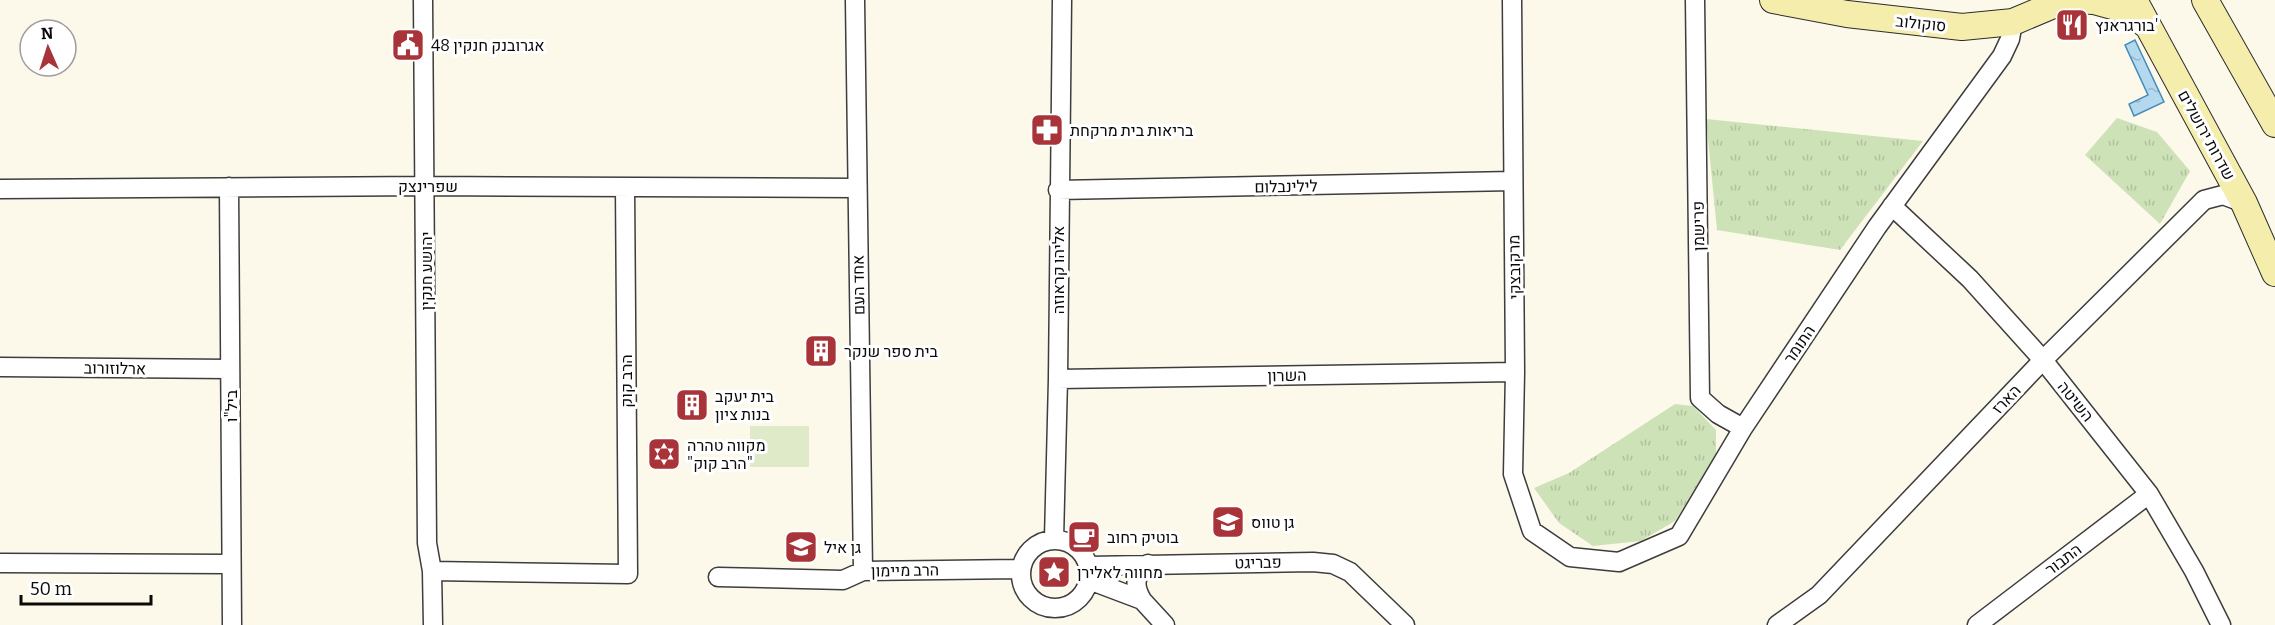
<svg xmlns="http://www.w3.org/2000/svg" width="2275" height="625" font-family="Bitter,Heebo,serif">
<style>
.park{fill:url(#park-tufts)}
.pitch{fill:#dfeac9}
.water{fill:url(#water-ripples);stroke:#448cbc;stroke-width:1.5}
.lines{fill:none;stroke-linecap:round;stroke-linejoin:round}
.street-casing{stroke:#3d3d3d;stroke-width:21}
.secondary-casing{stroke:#2c2c2c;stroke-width:28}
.street{stroke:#fff;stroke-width:18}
.secondary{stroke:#f5edac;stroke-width:26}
.labels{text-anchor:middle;stroke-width:6;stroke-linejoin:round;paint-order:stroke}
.street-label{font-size:16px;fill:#0a0a0a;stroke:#fff}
.poi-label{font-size:16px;fill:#0a0a0a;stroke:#fff;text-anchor:start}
</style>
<defs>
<pattern id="park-tufts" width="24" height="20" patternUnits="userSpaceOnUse" patternTransform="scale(1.5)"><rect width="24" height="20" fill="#cee2b8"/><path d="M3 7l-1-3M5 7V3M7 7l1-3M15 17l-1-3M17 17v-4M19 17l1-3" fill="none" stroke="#b0c19d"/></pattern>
<pattern id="water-ripples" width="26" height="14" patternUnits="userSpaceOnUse" patternTransform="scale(1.5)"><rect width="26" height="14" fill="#b4d8ee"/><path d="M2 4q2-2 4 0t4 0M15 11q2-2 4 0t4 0" fill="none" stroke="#99b8cb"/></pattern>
</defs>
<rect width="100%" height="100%" fill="#fcf9ea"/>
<path class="park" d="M 2117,118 L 2157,132 L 2190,171 L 2160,224 L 2085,155 Z
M 1706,119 L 1923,141 L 1840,250 L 1717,230 Z
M 1675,404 L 1693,406 L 1716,430 L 1716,455 L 1675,521 L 1641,541 L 1593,546 L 1559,523 L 1534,488 L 1569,473 Z"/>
<path class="pitch" d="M 750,426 L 809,426 L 809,467 L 750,467 Z"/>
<path class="water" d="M 2135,40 L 2164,102 L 2134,116 L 2129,104 L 2148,95 L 2125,45 Z"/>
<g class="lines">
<g class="street-casing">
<path id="street" d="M 423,0 L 427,543 L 432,571 L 433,625
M 855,0 L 863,571
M 1512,0 L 1515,372 L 1513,474 L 1532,531 L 1570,557 L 1619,562 L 1679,536 L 1743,428 L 1877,227 L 2002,56 L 2010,39 L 2013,22
M 1695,0 L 1700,398 L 1718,414 L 1743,428
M 229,187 L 232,625
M 0,189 L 425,186 L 856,188
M 1058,190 L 1513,181
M 1892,206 L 1970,279 L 2043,360 L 2149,494 L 2194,571 L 2221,625
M 0,367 L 230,369
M 1058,379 L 1515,372
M 1054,539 L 1058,379 L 1062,0
M1021 574a34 34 0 1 1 68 0a34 34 0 1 1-68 0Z
M 0,563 L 231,564
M 1089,566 L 1313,562 L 1333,564 L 1350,572 L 1405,625
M 432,571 L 628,574 L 625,187
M 718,577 L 843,580 L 863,571 L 1021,569
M 1089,580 L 1142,600 L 1165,625
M 1142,600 C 1133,584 1135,576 1148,564
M 1777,625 L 1819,595 L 2043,360 L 2204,200 L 2223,195 L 2244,203
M 1977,625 L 2149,494"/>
</g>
<g class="secondary-casing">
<path id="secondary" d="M 1773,0 L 1847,14 L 1962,27 L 2013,22 L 2065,0
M 2064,0 L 2094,1 L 2127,10 L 2145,24
M 2134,0 L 2244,203 L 2275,273
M 2205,0 L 2275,124"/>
</g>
<use href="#street" class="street"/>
<use href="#secondary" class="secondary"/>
</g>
<defs>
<g id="restaurant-square" transform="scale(1.725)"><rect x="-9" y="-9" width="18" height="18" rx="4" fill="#a8343a" stroke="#fff"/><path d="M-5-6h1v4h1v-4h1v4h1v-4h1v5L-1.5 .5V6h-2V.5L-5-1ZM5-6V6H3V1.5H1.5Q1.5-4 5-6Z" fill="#fff"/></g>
<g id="civic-square" transform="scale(1.725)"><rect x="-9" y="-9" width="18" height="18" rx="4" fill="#a8343a" stroke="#fff"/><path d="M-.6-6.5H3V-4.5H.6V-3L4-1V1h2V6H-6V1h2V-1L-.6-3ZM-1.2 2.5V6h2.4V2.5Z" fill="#fff"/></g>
<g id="pharmacy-square" transform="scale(1.725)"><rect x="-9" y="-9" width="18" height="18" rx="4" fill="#a8343a" stroke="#fff"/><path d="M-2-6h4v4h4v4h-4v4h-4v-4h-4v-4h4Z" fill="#fff"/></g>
<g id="building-square" transform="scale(1.725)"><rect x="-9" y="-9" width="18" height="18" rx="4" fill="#a8343a" stroke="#fff"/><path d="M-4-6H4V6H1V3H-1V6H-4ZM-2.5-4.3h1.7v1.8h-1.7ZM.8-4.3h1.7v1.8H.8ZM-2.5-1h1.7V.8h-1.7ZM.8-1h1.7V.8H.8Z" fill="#fff"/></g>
<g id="synagogue-square" transform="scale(1.725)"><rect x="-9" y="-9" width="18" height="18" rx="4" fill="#a8343a" stroke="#fff"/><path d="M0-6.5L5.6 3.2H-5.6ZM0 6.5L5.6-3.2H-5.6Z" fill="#fff"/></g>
<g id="school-square" transform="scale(1.725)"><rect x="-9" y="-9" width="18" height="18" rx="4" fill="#a8343a" stroke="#fff"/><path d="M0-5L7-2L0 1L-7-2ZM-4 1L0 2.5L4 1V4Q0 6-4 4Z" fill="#fff"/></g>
<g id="cafe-square" transform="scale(1.725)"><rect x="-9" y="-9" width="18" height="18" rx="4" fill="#a8343a" stroke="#fff"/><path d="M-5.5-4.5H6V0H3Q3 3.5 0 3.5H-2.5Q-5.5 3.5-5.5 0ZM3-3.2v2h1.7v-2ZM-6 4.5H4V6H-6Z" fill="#fff"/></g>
<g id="sight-square" transform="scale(1.725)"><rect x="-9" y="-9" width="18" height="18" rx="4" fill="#a8343a" stroke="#fff"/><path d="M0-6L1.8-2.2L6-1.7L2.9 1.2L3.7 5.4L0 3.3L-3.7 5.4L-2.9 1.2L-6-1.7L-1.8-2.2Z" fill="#fff"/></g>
</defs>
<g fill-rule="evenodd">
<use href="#restaurant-square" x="2072" y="25"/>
<use href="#civic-square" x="408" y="45"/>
<use href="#pharmacy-square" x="1047" y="130"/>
<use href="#building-square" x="821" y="351"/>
<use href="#building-square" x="692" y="405"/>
<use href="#synagogue-square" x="664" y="454"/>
<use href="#school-square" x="1228" y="522"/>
<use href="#cafe-square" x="1084" y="537"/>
<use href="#school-square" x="801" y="547"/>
<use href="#sight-square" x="1054" y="572"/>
</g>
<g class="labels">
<g class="street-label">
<text transform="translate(1921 23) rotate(6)" y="6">סוקולוב</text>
<text transform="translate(2207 135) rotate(61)" y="6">שדרות ירושלים</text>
<text x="428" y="192">שפרינצק</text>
<text transform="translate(1286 186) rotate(-1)" y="6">לילינבלום</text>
<text transform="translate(1698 226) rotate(-91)" y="6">פרישמן</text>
<text transform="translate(1514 267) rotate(-91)" y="6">מרקובצקי</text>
<text transform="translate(1058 270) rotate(-90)" y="6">אליהו קראוזה</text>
<text transform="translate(426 271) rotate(-90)" y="6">יהושע חנקין</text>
<text transform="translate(858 285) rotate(-91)" y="6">אחד העם</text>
<text transform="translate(1799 344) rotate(-56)" y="6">התומר</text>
<text transform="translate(115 368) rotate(1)" y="6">ארלוזורוב</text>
<text transform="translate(1287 375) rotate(-1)" y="6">השרון</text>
<text transform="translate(626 381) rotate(-90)" y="6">הרב קוק</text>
<text transform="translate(2006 399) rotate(-46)" y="6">הארז</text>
<text transform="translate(2076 401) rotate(51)" y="6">השיטה</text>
<text transform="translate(231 406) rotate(-90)" y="6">ביל"ו</text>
<text transform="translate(2063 559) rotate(-37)" y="6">התבור</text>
<text transform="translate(1258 562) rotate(-1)" y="6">פבריגט</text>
<text transform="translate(905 570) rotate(-1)" y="6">הרב מיימון</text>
</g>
<g class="poi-label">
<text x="2095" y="31">בורגראנץ'</text>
<text x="431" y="51">אגרובנק חנקין 48</text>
<text x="1070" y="136">בריאות בית מרקחת</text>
<text x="844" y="357">בית ספר שנקר</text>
<text x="715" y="402">בית יעקב<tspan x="715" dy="18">בנות ציון</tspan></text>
<text x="687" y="451">מקווה טהרה<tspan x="687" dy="18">"הרב קוק"</tspan></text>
<text x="1251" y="528">גן טווס</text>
<text x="1107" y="543">בוטיק רחוב</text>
<text x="824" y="553">גן איל</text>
<text x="1077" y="578">מחווה לאלירן</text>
</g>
</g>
<g transform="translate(48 48) rotate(357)"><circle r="28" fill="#ffffff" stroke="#9d9d9d" stroke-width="1.5"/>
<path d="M0-4.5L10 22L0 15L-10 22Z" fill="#a8343a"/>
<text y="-9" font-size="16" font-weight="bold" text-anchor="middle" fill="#0a0a0a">N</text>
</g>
<path d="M21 595v9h130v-9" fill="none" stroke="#0a0a0a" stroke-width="3"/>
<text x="30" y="595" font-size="18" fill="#0a0a0a" stroke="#ffffff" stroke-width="4.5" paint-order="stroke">50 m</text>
</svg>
